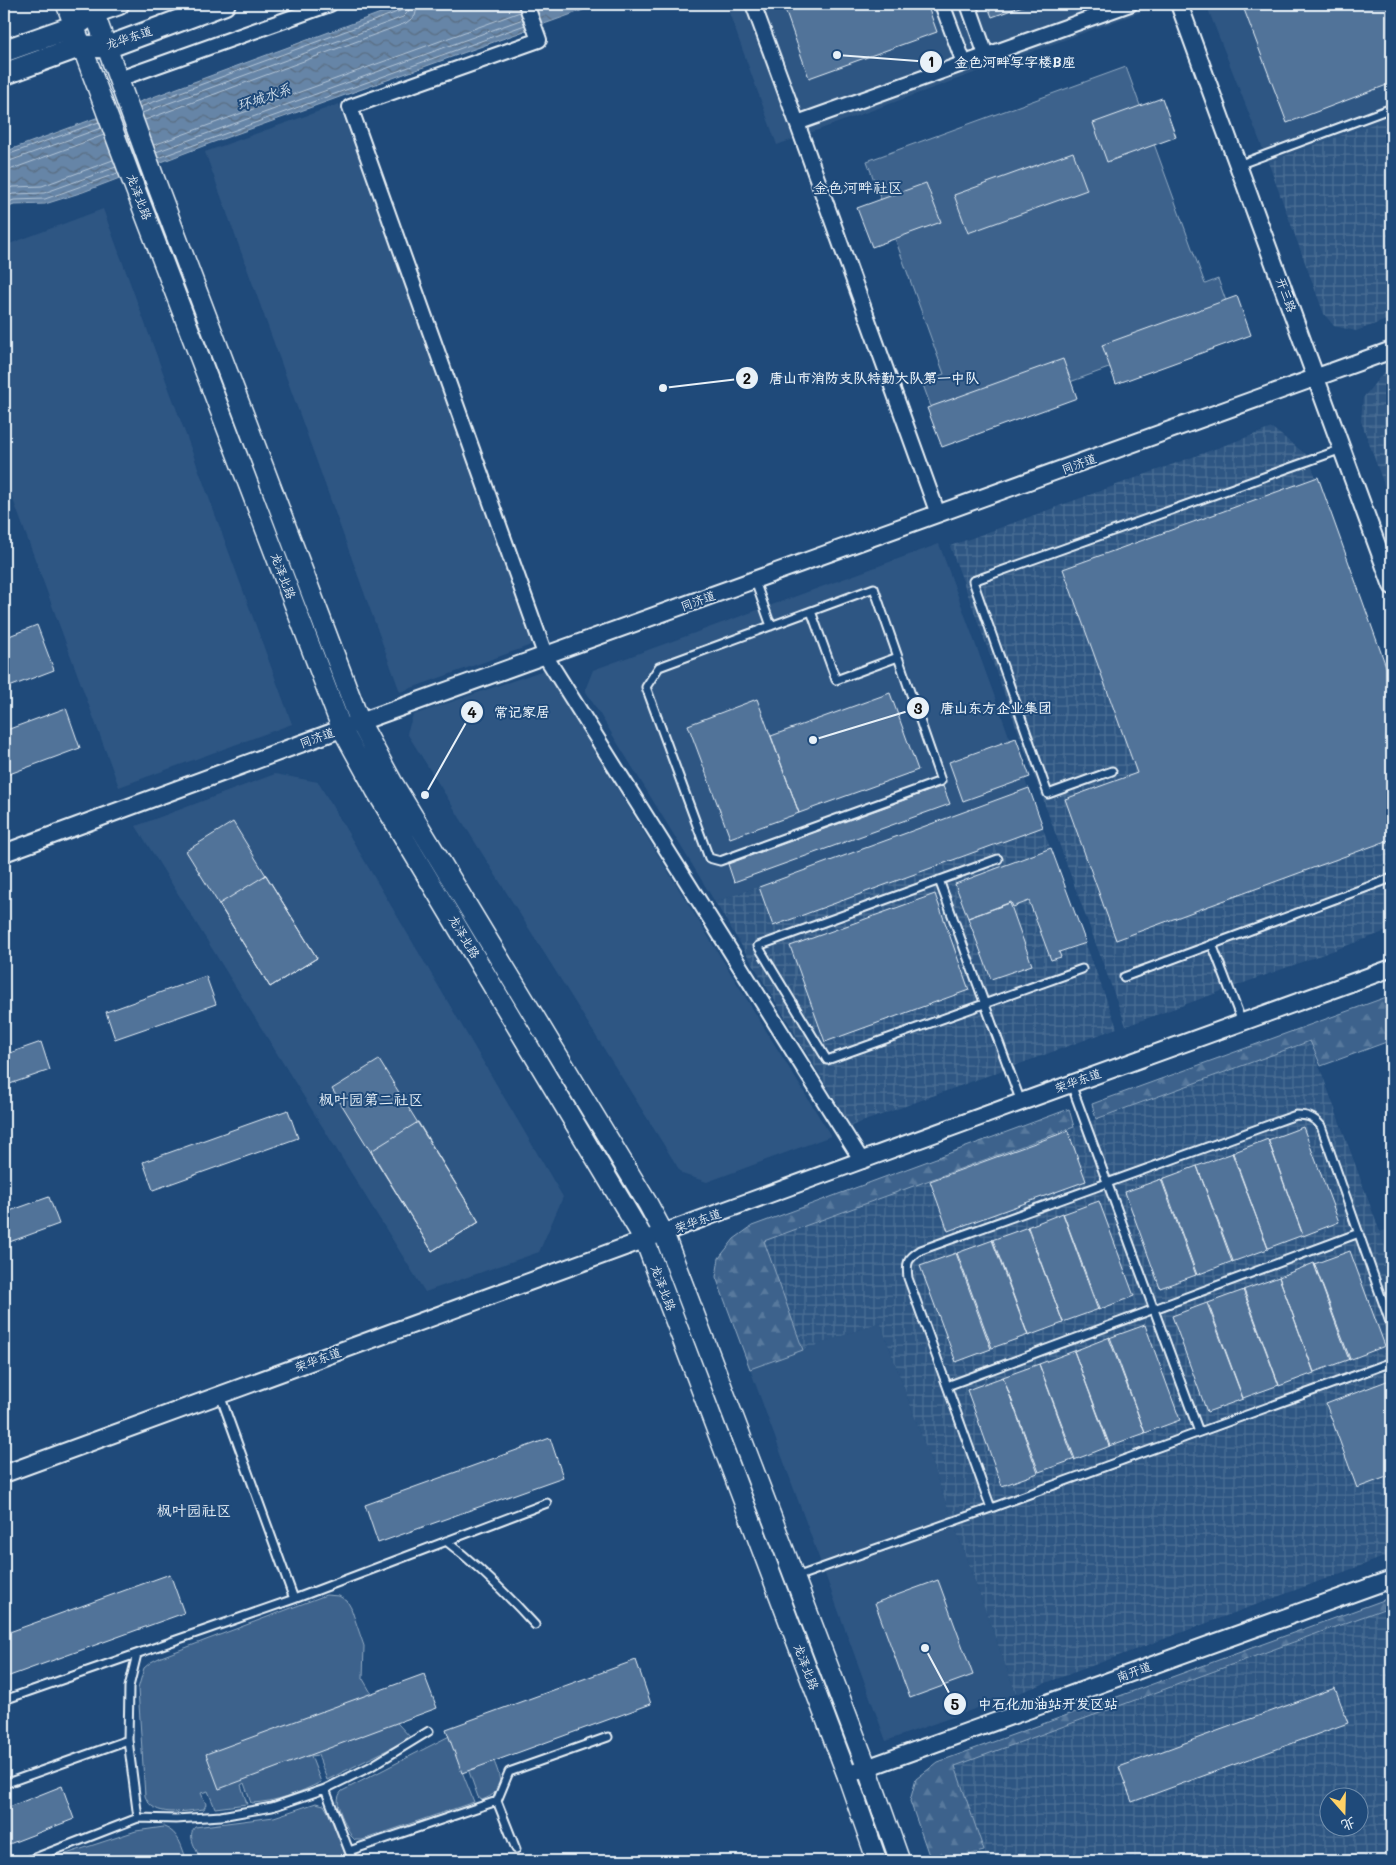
<svg xmlns="http://www.w3.org/2000/svg" width="1396" height="1865" font-family="Mali,'LXGW WenKai TC',sans-serif">
<style>
.built{fill:#2e5683}
.industrial{fill:url(#industrial-grid);fill-rule:evenodd}
.forest{fill:url(#forest-firs);stroke:#92aac2}
.garden{fill:#3c628c;stroke:#92aac2}
.water{fill:url(#water-waves);stroke:#9ab0c7}
.lines{fill:none;stroke-linecap:round;stroke-linejoin:round}
.shore{stroke:#b4c6d8;stroke-width:1}
.building{fill:#517399;stroke:#e8f1f8}
.service-casing{stroke:#e8f1f8;stroke-width:11}
.minor-casing{stroke:#e8f1f8;stroke-width:18}
.tertiary-casing{stroke:#e8f1f8;stroke-width:20}
.secondary-casing{stroke:#e8f1f8;stroke-width:22}
.primary-casing{stroke:#e8f1f8;stroke-width:25}
.service{stroke:#1f4a7a;stroke-width:7}
.minor{stroke:#1f4a7a;stroke-width:14}
.tertiary{stroke:#1f4a7a;stroke-width:16}
.secondary{stroke:#1f4a7a;stroke-width:19}
.primary{stroke:#1f4a7a;stroke-width:21}
.labels{text-anchor:middle;stroke-width:4;stroke-linejoin:round;paint-order:stroke}
.street-label{font-size:12px;fill:#e8f1f8;stroke:#1f4a7a}
.water-label{font-size:14px;font-style:italic;fill:#d4e1ec;stroke:#1f4a7a}
.quarter-label{font-size:15px;fill:#e8f1f8;stroke:#1f4a7a}
.leader{fill:none;stroke:#e8f1f8;stroke-width:2}
.callout-dot{fill:#e8f1f8;stroke:#1f4a7a;stroke-width:2}
.mark-label{font-size:15px;text-anchor:middle;font-weight:bold;fill:#111}
.callout-label{font-size:14px;text-anchor:middle;font-weight:bold;fill:#e8f1f8;stroke:#1f4a7a;stroke-width:4;stroke-linejoin:round;paint-order:stroke}
</style>
<defs>
<pattern id="industrial-grid" width="8" height="8" patternUnits="userSpaceOnUse" patternTransform="scale(1.25)"><rect width="8" height="8" fill="#2e5683"/><path d="M0 4h8M4 0v8" fill="none" stroke="#4c6f95"/></pattern>
<pattern id="forest-firs" width="22" height="20" patternUnits="userSpaceOnUse" patternTransform="scale(1.25)"><rect width="22" height="20" fill="#3c628c"/><path d="M5 1l3.5 6h-7zM16 11l3.5 6h-7z" fill="#58799d"/></pattern>
<pattern id="water-waves" width="16" height="10" patternUnits="userSpaceOnUse" patternTransform="scale(1.25)"><rect width="16" height="10" fill="#6685a7"/><path d="M0 5q4-4 8 0t8 0" fill="none" stroke="#596d82"/></pattern>
</defs>
<rect width="100%" height="100%" fill="#1f4a7a"/>
<filter id="ink" filterUnits="userSpaceOnUse"><feTurbulence type="fractalNoise" baseFrequency=".02" numOctaves="2"/><feDisplacementMap in="SourceGraphic" scale="10" xChannelSelector="R" yChannelSelector="G"/><feConvolveMatrix kernelMatrix="1 2 1 2 8 2 1 2 1" color-interpolation-filters="sRGB"/></filter>
<g filter="url(#ink)">
<path class="built" d="M 726,4 L 1156,4 L 1157,6 L 777,145 Z
M 1206,4 L 1392,4 L 1392,117 L 1268,162 Z
M 339,104 L 534,644 L 400,692 L 205,152 Z
M 103,209 L 292,724 L 119,787 L 4,475 L 4,246 Z
M 939,544 L 1029,791 L 715,902 L 585,690 L 593,670 Z
M 544,670 L 682,894 L 831,1136 L 707,1182 L 682,1174 L 407,733 L 413,715 Z
M 275,774 L 318,782 L 563,1197 L 539,1252 L 425,1292 L 136,826 Z
M 1392,1228 L 1392,1265 L 1380,1232 Z
M 880,1322 L 1016,1694 L 886,1741 L 750,1369 Z"/>
<path class="industrial" d="M 1392,117 L 1392,318 L 1356,331 L 1334,326 L 1324,314 L 1268,162 Z
M 1392,370 L 1392,507 L 1361,421 L 1363,398 L 1383,373 Z
M 1272,428 L 1308,456 L 1392,687 L 1392,929 L 1126,1026 L 950,546 Z
M 1029,791 L 1117,1028 L 851,1126 L 715,902 Z
M 1310,1041 L 1392,1265 L 1392,1554 L 1016,1694 L 880,1322 L 803,1350 L 763,1241 Z
M 1392,1606 L 1392,1861 L 988,1861 L 954,1766 ZM 1328,1798 L 1358,1798 L 1358,1828 L 1328,1828 Z"/>
<path class="forest" d="M 1392,995 L 1392,1040 L 1321,1066 L 1310,1041 L 1096,1119 L 1092,1104 Z
M 1069,1109 L 1074,1127 L 764,1241 L 803,1350 L 750,1369 L 716,1277 L 719,1258 L 734,1239 L 752,1226 Z
M 1392,1597 L 1392,1606 L 955,1766 L 984,1851 L 945,1861 L 931,1861 L 910,1801 L 916,1779 L 938,1762 Z"/>
<path class="garden" d="M 1126,67 L 1205,284 L 1218,279 L 1234,323 L 939,429 L 922,382 L 944,374 L 867,161 Z
M 326,1595 L 339,1596 L 347,1601 L 351,1608 L 364,1646 L 363,1679 L 374,1698 L 411,1738 L 327,1780 L 318,1755 L 311,1756 L 321,1782 C 299,1793 276,1802 251,1803 L 244,1783 L 241,1785 L 247,1804 L 215,1808 L 208,1791 L 201,1793 L 206,1804 L 204,1809 C 184,1811 153,1819 145,1796 L 138,1689 L 144,1668 L 151,1662 L 161,1657 Z
M 469,1726 L 481,1730 C 485,1740 489,1749 493,1759 C 501,1778 506,1791 482,1800 L 478,1797 L 467,1766 L 461,1769 L 474,1802 L 362,1840 L 355,1840 L 351,1836 C 346,1823 331,1802 342,1791 Z
M 316,1803 L 324,1805 L 328,1812 L 348,1861 L 198,1861 L 201,1860 C 197,1850 186,1836 195,1827 L 274,1817 Z
M 164,1827 C 179,1832 182,1848 187,1861 L 55,1861 L 57,1857 L 136,1831 Z"/>
<path class="water" d="M 405,4 L 600,4 L 211,143 L 83,192 L 45,204 L 14,205 L 4,209 L 4,152 Z"/>
<g class="lines">
<path class="shore" d="M 140,107 L 400,11 L 404,8 L 404,4
M 142,113 L 403,17 L 408,12 L 410,4
M 145,120 L 406,23 L 415,16 L 418,4
M 154,145 L 520,12
M 156,152 L 523,19
M 4,156 L 99,122
M 158,158 L 525,25
M 4,163 L 101,128
M 4,170 L 12,169 L 104,135
M 4,189 L 13,187 L 42,186 L 113,160
M 4,197 L 13,194 L 44,193 L 116,167
M 4,204 L 14,200 L 45,199 L 118,173"/>
</g>
<path class="building" d="M 783,4 L 927,4 L 937,32 L 809,78 Z
M 987,4 L 1028,4 L 992,17 Z
M 1242,4 L 1392,4 L 1392,83 L 1287,123 Z
M 1162,98 L 1176,137 L 1107,162 L 1093,123 Z
M 1073,152 L 1087,190 L 968,233 L 954,195 Z
M 926,183 L 941,222 L 872,247 L 857,208 Z
M 1237,296 L 1251,335 L 1116,384 L 1102,345 Z
M 1063,359 L 1077,398 L 942,447 L 927,408 Z
M 1318,477 L 1392,683 L 1392,839 L 1116,940 L 1065,799 L 1137,773 L 1063,569 Z
M 37,625 L 54,670 L 4,689 L 4,638 Z
M 890,693 L 918,770 L 799,813 L 771,736 Z
M 757,699 L 799,813 L 730,838 L 688,725 Z
M 66,708 L 80,748 L 4,776 L 4,731 Z
M 1016,738 L 1030,777 L 963,801 L 949,762 Z
M 943,786 L 950,804 L 734,882 L 728,864 Z
M 1029,788 L 1043,827 L 773,926 L 759,887 Z
M 233,822 L 317,958 L 270,987 L 186,851 Z
M 1051,848 L 1086,943 L 1059,952 L 1061,957 L 1051,960 L 1029,901 L 1013,907 L 1011,902 L 968,918 L 955,884 Z
M 266,875 L 317,958 L 270,987 L 219,904 Z
M 935,894 L 969,990 L 825,1042 L 790,946 Z
M 1010,903 L 1032,965 L 991,979 L 968,918 Z
M 206,976 L 216,1004 L 115,1039 L 106,1012 Z
M 41,1042 L 50,1070 L 4,1086 L 4,1055 Z
M 379,1060 L 479,1222 L 432,1251 L 332,1089 Z
M 288,1110 L 298,1138 L 153,1190 L 143,1162 Z
M 418,1122 L 479,1222 L 432,1251 L 371,1151 Z
M 1303,1127 L 1339,1222 L 1303,1236 L 1268,1140 Z
M 1068,1131 L 1086,1181 L 948,1231 L 930,1181 Z
M 1268,1139 L 1303,1235 L 1268,1248 L 1232,1153 Z
M 1233,1153 L 1268,1249 L 1232,1262 L 1197,1166 Z
M 1197,1166 L 1233,1261 L 1197,1275 L 1162,1179 Z
M 1161,1179 L 1196,1275 L 1160,1288 L 1125,1192 Z
M 49,1197 L 59,1224 L 4,1244 L 4,1213 Z
M 1099,1201 L 1134,1296 L 1098,1310 L 1063,1214 Z
M 1063,1213 L 1099,1309 L 1063,1322 L 1027,1227 Z
M 1028,1227 L 1063,1323 L 1028,1336 L 992,1240 Z
M 993,1240 L 1028,1335 L 992,1348 L 957,1253 Z
M 1350,1251 L 1385,1346 L 1349,1360 L 1314,1264 Z
M 956,1253 L 991,1349 L 956,1362 L 920,1266 Z
M 1314,1263 L 1350,1359 L 1314,1372 L 1279,1277 Z
M 1279,1277 L 1314,1373 L 1279,1386 L 1243,1290 Z
M 1244,1290 L 1279,1385 L 1243,1398 L 1208,1303 Z
M 1207,1303 L 1243,1399 L 1207,1412 L 1172,1316 Z
M 1145,1325 L 1180,1420 L 1145,1433 L 1109,1338 Z
M 1110,1337 L 1145,1433 L 1109,1446 L 1074,1351 Z
M 1074,1351 L 1110,1446 L 1074,1460 L 1039,1364 Z
M 1039,1364 L 1075,1459 L 1039,1472 L 1003,1377 Z
M 1003,1377 L 1038,1473 L 1002,1486 L 967,1390 Z
M 1392,1379 L 1392,1475 L 1357,1488 L 1326,1404 Z
M 550,1438 L 563,1477 L 378,1543 L 365,1505 Z
M 170,1574 L 184,1613 L 4,1678 L 4,1634 Z
M 938,1580 L 973,1675 L 910,1698 L 875,1603 Z
M 636,1660 L 651,1704 L 462,1773 L 446,1729 Z
M 424,1674 L 437,1708 L 219,1789 L 206,1754 Z
M 1335,1688 L 1348,1723 L 1132,1802 L 1119,1767 Z
M 62,1786 L 74,1819 L 4,1846 L 4,1809 Z"/>
<g class="lines">
<g class="service-casing">
<path id="service" d="M 1238,165 L 1392,108
M 755,581 L 771,626
M 874,588 L 941,781 L 720,861 L 709,858 L 646,687 L 659,667 Z
M 811,611 L 836,680 L 898,657
M 1112,771 L 1048,794 L 973,581 L 1342,449
M 998,859 L 758,946 L 827,1060 L 1082,969
M 939,880 L 1021,1102
M 1212,944 L 1242,1022
M 1124,977 L 1392,878
M 1071,1084 L 1199,1432
M 1392,1328 L 1321,1126 C 1314,1117 1307,1115 1296,1115 L 921,1250 C 907,1259 906,1262 908,1278 L 991,1508 L 1392,1362
M 947,1386 L 1359,1233
M 220,1395 L 294,1599
M 446,1541 C 480,1567 507,1594 535,1625
M 796,1577 L 991,1508
M 137,1654 L 129,1687 L 128,1740 L 138,1818
M 4,1700 L 294,1599 L 547,1503
M 7,1783 L 128,1740
M 325,1789 L 353,1861
M 497,1801 L 509,1772 L 608,1737
M 349,1851 L 497,1801 L 516,1849
M 27,1861 L 138,1818 L 176,1819 L 221,1816 L 272,1807 L 325,1789 L 370,1767 L 429,1731"/>
</g>
<g class="minor-casing">
<path id="minor" d="M 526,4 L 539,40 L 350,107 L 546,657 L 862,1161
M 753,4 L 797,123 L 938,514
M 942,4 L 964,63
M 968,4 L 986,55
M 119,79 L 330,4
M 797,123 L 1130,4"/>
</g>
<g class="tertiary-casing">
<path id="tertiary" d="M 1179,4 L 1392,586
M 4,853 L 360,722 L 1392,350
M 4,1474 L 1021,1102 L 1392,968
M 847,1775 L 1392,1579"/>
</g>
<g class="secondary-casing">
<path id="secondary" d="M 66,4 L 134,186 L 342,729 L 376,791 L 645,1241 L 847,1775 L 877,1861
M 91,4 L 154,177 L 360,722 L 393,783 L 648,1204 L 664,1234 L 867,1768 L 900,1861"/>
</g>
<g class="primary-casing">
<path id="primary" d="M 4,51 L 75,26 L 95,12 L 118,4
M 4,74 L 81,46 L 108,47 L 224,4"/>
</g>
<use href="#service" class="service"/>
<use href="#minor" class="minor"/>
<use href="#tertiary" class="tertiary"/>
<use href="#secondary" class="secondary"/>
<use href="#primary" class="primary"/>
</g>
</g>
<g class="labels">
<g class="street-label">
<text transform="translate(129 38) rotate(-18)" y="4">龙华东道</text>
<text transform="translate(139 197) rotate(69)" y="4">龙泽北路</text>
<text transform="translate(1286 295) rotate(70)" y="4">开三路</text>
<text transform="translate(1079 464) rotate(-20)" y="4">同济道</text>
<text transform="translate(283 576) rotate(69)" y="4">龙泽北路</text>
<text transform="translate(698 601) rotate(-20)" y="4">同济道</text>
<text transform="translate(317 738) rotate(-20)" y="4">同济道</text>
<text transform="translate(464 937) rotate(59)" y="4">龙泽北路</text>
<text transform="translate(1078 1081) rotate(-20)" y="4">荣华东道</text>
<text transform="translate(698 1221) rotate(-20)" y="4">荣华东道</text>
<text transform="translate(663 1288) rotate(69)" y="4">龙泽北路</text>
<text transform="translate(318 1360) rotate(-20)" y="4">荣华东道</text>
<text transform="translate(806 1667) rotate(69)" y="4">龙泽北路</text>
<text transform="translate(1134 1672) rotate(-20)" y="4">南开道</text>
</g>
<g class="water-label">
<text transform="translate(264 97) rotate(-19)" y="5">环城水系</text>
</g>
<g class="quarter-label">
<text x="858" y="193">金色河畔社区</text>
<text x="371" y="1105">枫叶园第二社区</text>
<text x="194" y="1516">枫叶园社区</text>
</g>
</g>
<path class="leader" d="M837 55L931 62M663 388L747 378M813 740L918 708M425 795L472 712M925 1648L955 1704"/>
<g class="callout-dot">
<circle cx="837" cy="55" r="5"/>
<circle cx="663" cy="388" r="5"/>
<circle cx="813" cy="740" r="5"/>
<circle cx="425" cy="795" r="5"/>
<circle cx="925" cy="1648" r="5"/>
<circle cx="931" cy="62" r="12"/>
<circle cx="747" cy="378" r="12"/>
<circle cx="918" cy="708" r="12"/>
<circle cx="472" cy="712" r="12"/>
<circle cx="955" cy="1704" r="12"/>
</g>
<g class="mark-label">
<text x="931" y="67">1</text>
<text x="747" y="384">2</text>
<text x="918" y="714">3</text>
<text x="472" y="718">4</text>
<text x="955" y="1710">5</text>
</g>
<g class="callout-label">
<text x="1015" y="67">金色河畔写字楼B座</text>
<text x="874" y="383">唐山市消防支队特勤大队第一中队</text>
<text x="996" y="713">唐山东方企业集团</text>
<text x="522" y="717">常记家居</text>
<text x="1048" y="1709">中石化加油站开发区站</text>
</g>
<rect width="1396" height="1865" fill="none" stroke="#1f4a7a" stroke-width="20"/>
<rect x="10" y="10" width="1376" height="1845" fill="none" stroke="#e8f1f8" stroke-width="2" filter="url(#ink)"/>
<g transform="translate(1344 1812) rotate(160)"><circle r="24" fill="#1f4a7a" stroke="#6f8dac"/>
<path d="M0-4L9 19L0 12L-9 19Z" fill="#ffd166"/>
<text y="-8" font-size="14" font-weight="bold" text-anchor="middle" fill="#e8f1f8">北</text>
</g>
</svg>
